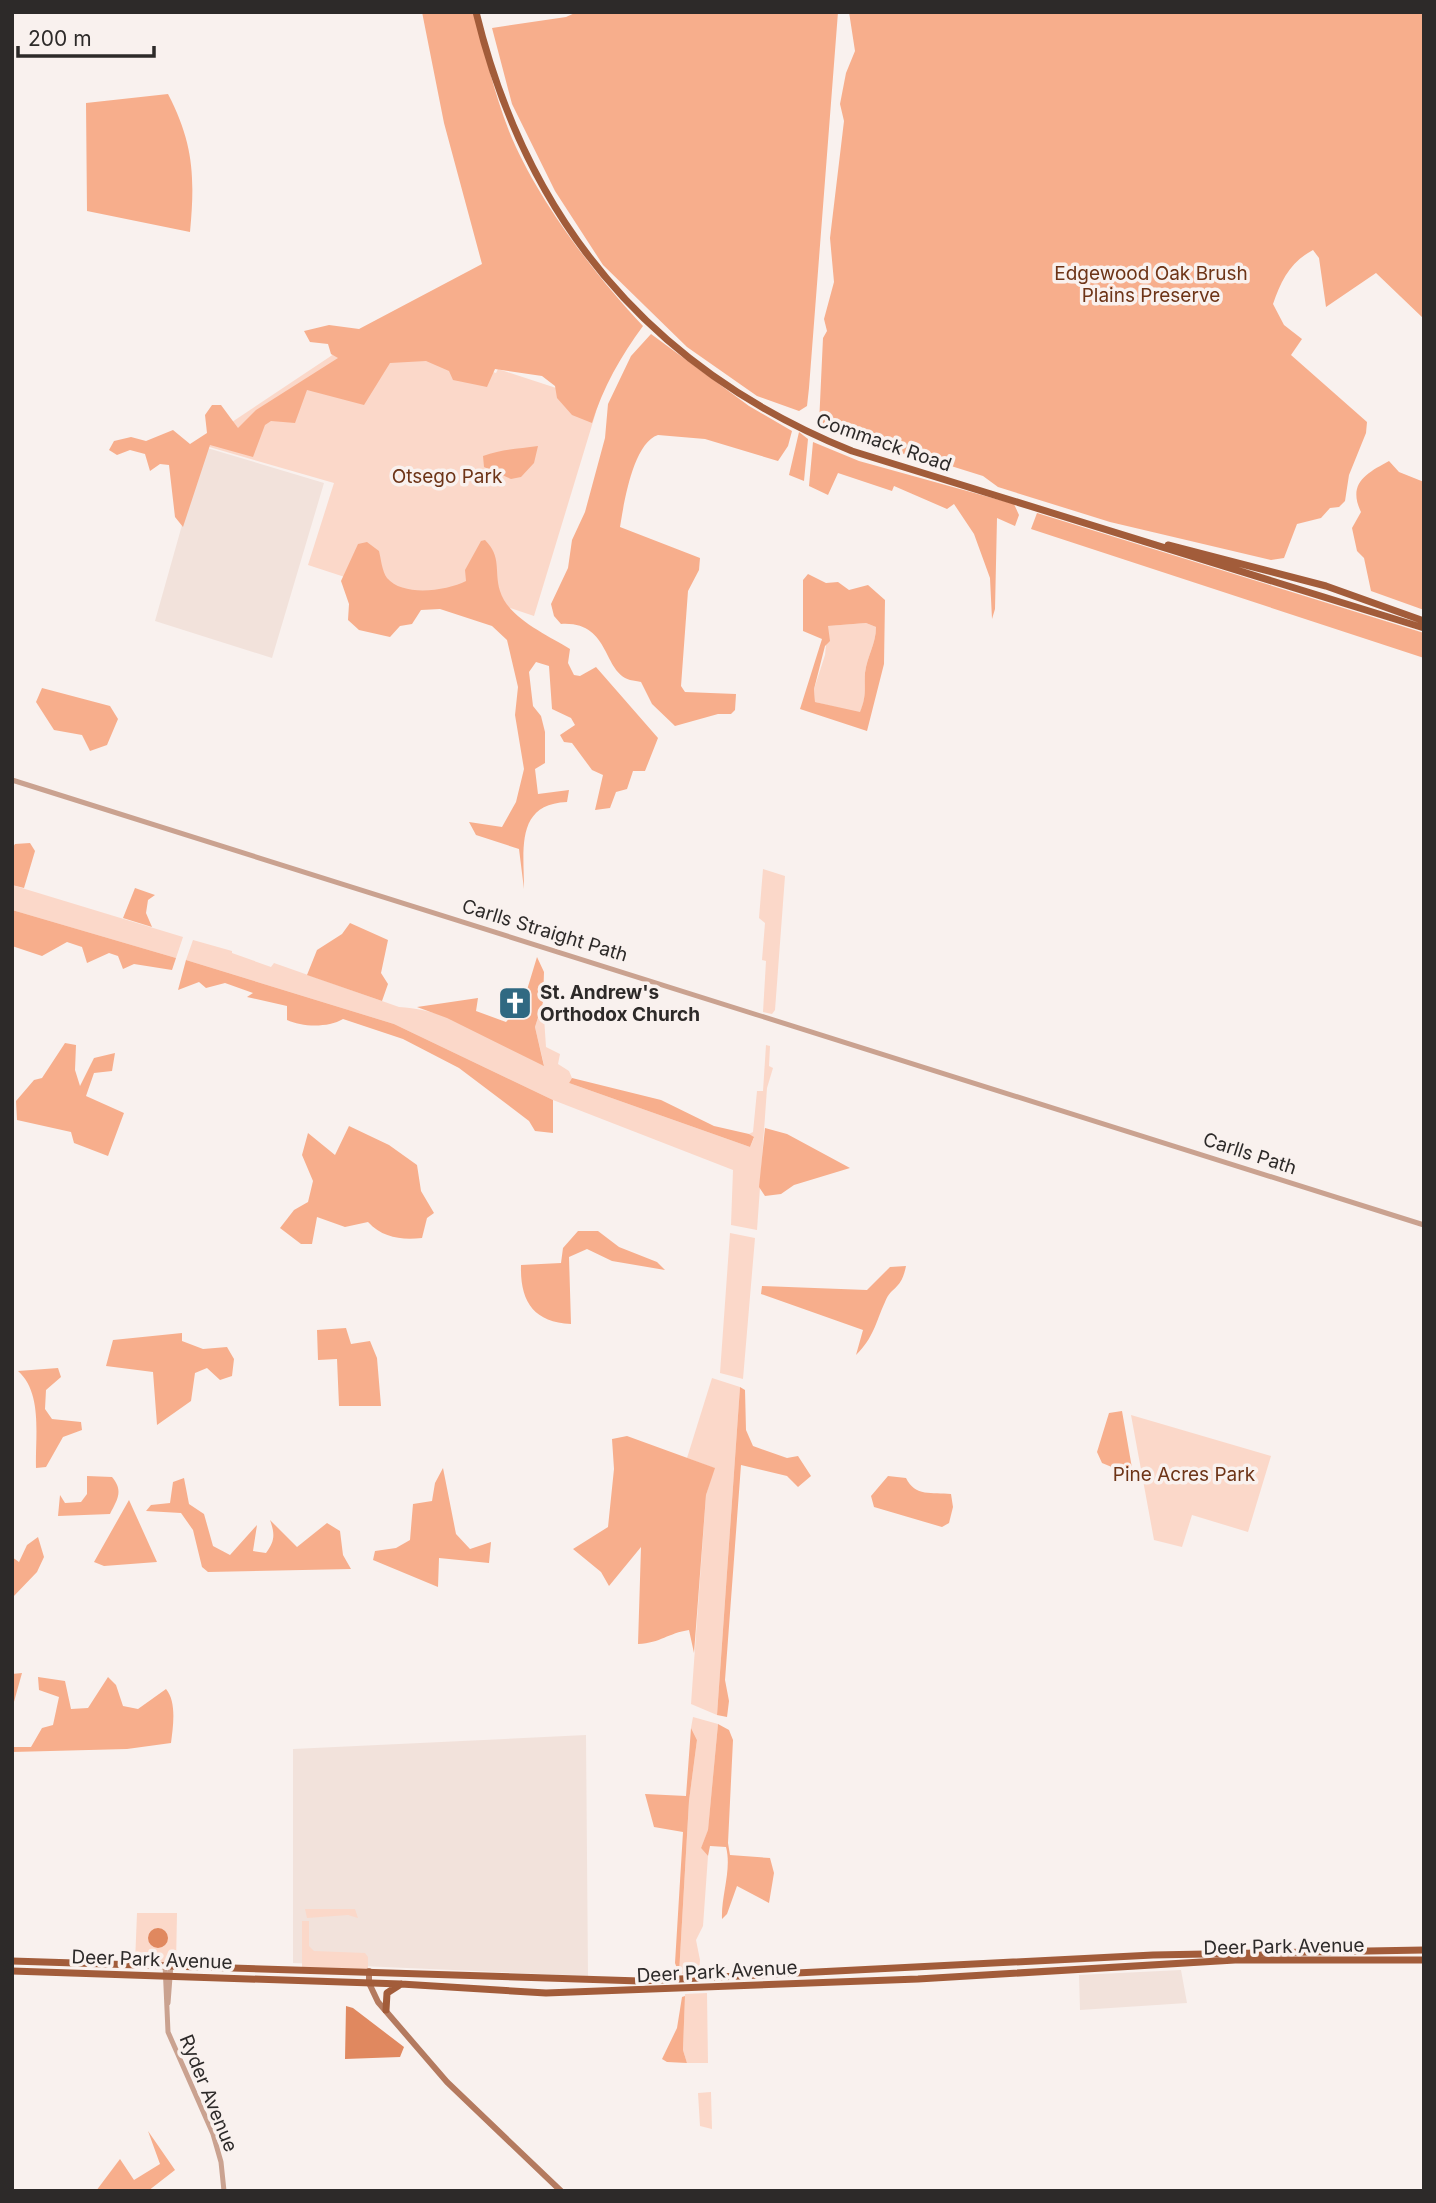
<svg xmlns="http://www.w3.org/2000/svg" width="1436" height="2203" font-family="Inter,sans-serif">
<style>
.built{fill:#f2e2db}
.green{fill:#fbd8c9}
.forest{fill:#f7ae8c;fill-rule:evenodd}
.water{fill:#e0885f}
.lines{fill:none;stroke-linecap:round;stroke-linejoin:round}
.tertiary{stroke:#caa290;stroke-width:5}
.secondary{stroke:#b47a5f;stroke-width:6}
.primary{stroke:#a25c3a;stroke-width:7}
.labels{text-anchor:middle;stroke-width:7;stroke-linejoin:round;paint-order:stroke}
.park-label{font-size:19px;fill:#6d3417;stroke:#f9f1ee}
.street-label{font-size:19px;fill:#2d2a29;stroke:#f9f1ee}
.poi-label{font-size:19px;font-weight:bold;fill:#2d2a29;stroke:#f9f1ee;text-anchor:start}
</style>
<rect width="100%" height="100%" fill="#f9f1ee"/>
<path class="built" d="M 204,447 L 324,483 L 272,658 L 155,621 Z
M 586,1735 L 588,1976 L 293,1963 L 293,1749 Z
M 1181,1970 L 1187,2003 L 1080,2010 L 1079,1975 Z"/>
<path class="green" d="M 364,334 L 496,373 L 498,369 L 599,402 L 534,616 L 453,589 L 415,600 L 308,565 L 334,483 L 199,444 Z
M 866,623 L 876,627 C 876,644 867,656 865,673 C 864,690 867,695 860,713 L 815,702 L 814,689 L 825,655 L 828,626 Z
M 763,869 L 785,876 L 775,1010 L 772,1014 L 763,1012 L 766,961 L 762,960 L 765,923 L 759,918 Z
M 12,885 L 183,937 L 176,958 L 12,910 Z
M 193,940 L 232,951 L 232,953 L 271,967 L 274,963 L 399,1007 C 449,1009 500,1042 544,1065 L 535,1027 L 543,1002 L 546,1047 L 560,1054 L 558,1064 L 569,1071 L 572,1078 L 569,1083 L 750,1147 L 754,1138 L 749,1134 L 753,1132 L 757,1091 L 763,1091 L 766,1045 L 770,1046 L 769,1066 L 773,1068 L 767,1088 L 757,1230 L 731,1225 L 733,1170 L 553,1100 L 394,1024 L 186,960 Z
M 730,1233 L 755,1238 L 743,1379 L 720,1373 Z
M 712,1378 L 740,1387 L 717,1715 L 691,1704 L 706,1495 L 714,1468 L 687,1458 Z
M 1131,1415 L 1271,1456 L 1248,1532 L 1192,1515 L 1182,1547 L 1154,1540 Z
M 693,1717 L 718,1724 L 708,1831 L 701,1848 L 708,1856 L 703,1926 L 696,1940 L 700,1960 L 699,1972 L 679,1974 L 689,1801 L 697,1740 L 691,1728 Z
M 305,1909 L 355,1909 L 358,1918 L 348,1915 L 307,1918 Z
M 137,1913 L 177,1913 L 176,1965 L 135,1963 Z
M 302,1921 L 309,1921 L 309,1946 L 314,1951 L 365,1953 L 368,1957 L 368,1971 L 302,1969 Z
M 707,1993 L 708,2063 L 687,2063 L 683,2050 L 685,1994 Z
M 711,2092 L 712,2129 L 700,2126 L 698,2093 Z"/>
<path class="forest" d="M 422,12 L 473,12 C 485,51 494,93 509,131 C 536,198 594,274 643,326 C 621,356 603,387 592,423 L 572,415 L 557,398 L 555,386 L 542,376 L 495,369 L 487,387 L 453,380 L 449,371 L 426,361 L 390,363 L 364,405 L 307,390 L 295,423 L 271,421 L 265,425 L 253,457 L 210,445 L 183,527 L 175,517 L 169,465 L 160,464 L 150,471 L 145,454 L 130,450 L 117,455 L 109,450 L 114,441 L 131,437 L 146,441 L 173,430 L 190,444 L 207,433 L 205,415 L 212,405 L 221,405 L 238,428 L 256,410 L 338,358 L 331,354 L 328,344 L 310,342 L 304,331 L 329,325 L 359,329 L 482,264 L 444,123 Z
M 577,12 L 838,12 L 809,388 L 807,406 L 799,411 L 757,396 L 687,347 L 603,265 L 555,191 L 512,104 L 492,28 L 566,17 Z
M 849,12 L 1424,12 L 1424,319 L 1376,273 L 1326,307 L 1319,258 L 1313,250 C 1290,262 1281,281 1273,304 L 1284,325 L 1302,339 L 1291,355 L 1367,422 L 1366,433 L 1349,475 L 1345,501 L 1339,507 L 1330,508 L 1321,518 L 1297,524 L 1284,558 L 1271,560 L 1110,522 L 998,487 L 983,476 L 951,466 L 939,455 L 922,460 L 891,450 L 892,442 L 874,443 L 850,430 L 819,424 L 823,338 L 827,331 L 824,319 L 834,282 L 830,238 L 844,121 L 840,104 L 846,73 L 855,51 Z
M 168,94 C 194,144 195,178 190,232 L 87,211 L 86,103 Z
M 651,334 L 749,406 L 792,431 L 788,446 L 778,461 L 705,439 L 658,435 C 633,443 624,503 620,527 L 700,558 L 699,570 L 688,591 L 681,686 L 685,692 L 736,694 L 735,710 L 731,714 L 718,714 L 675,726 L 652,704 L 641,682 C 638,681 634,681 630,680 C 602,672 611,621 561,624 L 554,616 L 551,604 L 568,568 L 572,540 L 585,512 L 605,438 L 608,404 L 631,356 Z
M 799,432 L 808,439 L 804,481 L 789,475 Z
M 813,442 L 859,461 L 1014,504 L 1019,515 L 1015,526 L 997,518 L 995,609 L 992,619 L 990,578 L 974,534 L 954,504 L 947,509 L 894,486 L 892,491 L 838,473 L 828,495 L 809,486 Z
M 538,446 L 534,463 L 521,477 L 511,479 L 484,467 L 483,456 C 502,449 518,449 538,446 Z
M 1389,461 L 1399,472 L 1424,482 L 1424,610 L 1371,591 L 1364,558 L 1357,551 L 1352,528 L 1361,512 C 1347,483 1367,473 1389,461 Z
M 1037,513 L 1424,633 L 1424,658 L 1031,529 Z
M 485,540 C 502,557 494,571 500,591 C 508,618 547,635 570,649 L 568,663 L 574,675 L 580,676 L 596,667 L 658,738 L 645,771 L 633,771 L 627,789 L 616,792 L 610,808 L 595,810 L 603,775 L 592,770 L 572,743 L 564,742 L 560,735 L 575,725 L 571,718 L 552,709 L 549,666 L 536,662 L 529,672 L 533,706 L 541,716 L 545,732 L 545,763 L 535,769 L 538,794 L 569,790 L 567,802 C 515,804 524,850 524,889 L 519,849 L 476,835 L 469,822 L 502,827 L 516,802 L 524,769 L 515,715 L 518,687 L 507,640 L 492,626 L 440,609 L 421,610 L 412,624 L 400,626 L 390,637 L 359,630 L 348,620 L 349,604 L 341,581 L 358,544 L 367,542 L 379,551 C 381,559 382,571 387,578 C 403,597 446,591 466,581 L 465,570 L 481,541 Z
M 808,574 L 826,583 L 838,582 L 849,590 L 868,585 L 885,600 L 884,664 L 867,731 L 800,709 L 822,639 L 803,631 L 803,580 ZM 866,623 L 876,627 C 876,644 867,656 865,673 C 864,689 867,695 860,712 L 815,702 L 814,689 L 825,646 L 830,641 L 828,626 Z
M 42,688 L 110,706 L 118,719 L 107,745 L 90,751 L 82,735 L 54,730 L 36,702 Z
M 30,843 L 35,851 L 24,888 L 12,885 L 12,849 L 15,844 Z
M 135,888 L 155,895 L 148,900 L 146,913 L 152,927 L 123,918 Z
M 12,910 L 19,912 L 176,958 L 172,970 L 134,964 L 123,969 L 118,956 L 109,953 L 87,963 L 82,947 L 67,942 L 42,956 L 12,946 Z
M 350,923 L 388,940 L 381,973 L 388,984 L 382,1001 L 307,975 L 317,950 L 342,934 Z
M 537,957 L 544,972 L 543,1002 L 535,1027 L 544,1066 L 447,1018 L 417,1007 L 478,998 L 476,1011 L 506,1022 L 523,1003 Z
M 186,960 L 394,1024 L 553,1100 L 553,1133 L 535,1131 L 529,1121 L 459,1068 L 403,1039 L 343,1019 C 328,1028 302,1027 287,1020 L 287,1006 L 247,997 L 253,993 L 225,983 L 206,988 L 199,982 L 178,990 Z
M 65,1043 L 76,1045 L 75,1070 L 80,1086 L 94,1058 L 115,1053 L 112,1071 L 94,1073 L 86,1096 L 124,1113 L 108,1156 L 74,1143 L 71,1132 L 17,1120 L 16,1101 L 34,1080 L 42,1078 Z
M 572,1078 L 661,1100 L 714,1126 L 749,1134 L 754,1137 L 750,1147 L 569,1083 Z
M 349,1126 L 389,1145 L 417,1165 L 421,1191 L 434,1213 L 427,1218 L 422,1238 C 401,1240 383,1238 368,1222 L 345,1227 L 317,1217 L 312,1244 L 301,1244 L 280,1228 L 294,1210 L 308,1202 L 313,1181 L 302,1155 L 308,1133 L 335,1155 Z
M 765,1128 L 787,1134 L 850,1168 L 794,1185 L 781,1194 L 765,1196 L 759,1187 Z
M 578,1231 L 598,1231 L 619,1247 L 657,1262 L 665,1270 L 612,1261 L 587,1249 L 569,1257 L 571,1324 C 533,1322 520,1301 521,1265 L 561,1263 L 563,1248 Z
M 906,1266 C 901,1291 892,1285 885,1302 C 875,1324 874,1337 856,1355 L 863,1330 L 761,1294 L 762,1286 L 867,1290 L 890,1267 Z
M 346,1328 L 351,1344 L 370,1341 L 377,1358 L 381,1406 L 339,1406 L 337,1359 L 318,1360 L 317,1330 Z
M 182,1333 L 182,1341 L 203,1349 L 227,1347 L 234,1359 L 232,1376 L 220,1380 L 207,1368 L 195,1373 L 191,1401 L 157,1425 L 153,1372 L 106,1366 L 113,1340 Z
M 58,1368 L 61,1377 L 46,1390 L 45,1409 L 52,1419 L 81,1422 L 82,1430 L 63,1437 L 46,1467 L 36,1468 C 35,1438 43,1393 18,1371 Z
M 740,1387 L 745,1390 L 746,1430 L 753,1446 L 787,1458 L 798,1456 L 811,1476 L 798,1487 L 787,1476 L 741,1465 L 725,1680 L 729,1701 L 727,1717 L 717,1715 Z
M 1122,1411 L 1132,1468 L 1124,1472 L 1102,1463 L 1097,1452 L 1109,1413 Z
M 627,1436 L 715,1468 L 706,1495 L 694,1653 L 689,1630 C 668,1633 661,1643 638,1644 L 641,1547 L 609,1586 L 601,1572 L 573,1549 L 608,1527 L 614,1469 L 612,1439 Z
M 443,1468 L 456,1534 L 470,1549 L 491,1542 L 489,1563 L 439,1558 L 438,1587 L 373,1560 L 375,1551 L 396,1548 L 410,1540 L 413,1504 L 432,1501 L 435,1483 Z
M 87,1476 L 112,1477 C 124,1491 117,1500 110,1514 L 58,1516 L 60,1495 L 65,1503 L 81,1502 L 87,1494 Z
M 888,1476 L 906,1478 C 915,1497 932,1492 951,1494 L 953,1507 L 949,1523 L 942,1527 L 874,1507 L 871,1496 Z
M 184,1478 L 189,1504 L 204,1514 L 213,1546 L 230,1555 L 257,1525 L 253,1551 L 266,1553 C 275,1541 275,1534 270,1520 L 297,1547 L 327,1523 L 340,1531 L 343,1555 L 351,1569 L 208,1572 L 202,1567 L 193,1530 L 181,1513 L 146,1511 L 151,1505 L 170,1503 L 173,1482 Z
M 129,1500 L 157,1562 L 104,1566 L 94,1562 Z
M 38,1537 L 44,1557 L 37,1572 L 12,1598 L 12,1557 L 19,1562 L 27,1545 Z
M 22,1673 L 12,1709 L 12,1674 Z
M 38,1677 L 65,1681 L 71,1709 L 88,1708 L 108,1677 L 116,1685 L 123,1706 L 138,1709 L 166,1689 C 177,1702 173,1727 171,1743 L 127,1749 L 12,1752 L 12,1747 L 31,1747 L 42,1728 L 53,1725 L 59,1697 L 39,1690 Z
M 718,1724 L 729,1730 L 733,1740 L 728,1843 L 730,1855 L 770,1858 L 774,1873 L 769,1903 L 737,1886 L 727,1914 L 722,1919 C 721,1895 732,1870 726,1847 L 710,1846 L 708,1856 L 701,1848 L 708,1830 Z
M 691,1728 L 697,1740 L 689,1801 L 679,1974 L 675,1963 L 683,1832 L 654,1827 L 645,1794 L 686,1796 Z
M 685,1996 L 683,2050 L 687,2063 L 667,2062 L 662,2059 L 677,2028 L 682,1997 Z
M 148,2131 L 175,2170 L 148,2191 L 96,2191 L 120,2159 L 134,2180 L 160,2164 Z"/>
<path class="water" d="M148 1938a10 10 0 1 1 20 0a10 10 0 1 1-20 0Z
M 346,2006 L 353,2008 L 404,2047 L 400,2057 L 345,2059 Z"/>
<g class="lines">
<path class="tertiary" d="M 12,780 L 1424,1225
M 165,1964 L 168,2032 L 213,2134 L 221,2162 L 224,2191
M 168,2003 L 171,1964"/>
<path class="secondary" d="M 369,1971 L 369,1983 L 378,2002 L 447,2082 L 561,2191"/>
<path class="primary" d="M 476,12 C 527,222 652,370 852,451 L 1424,628
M 1168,545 L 1326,586 L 1424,621
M 12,1961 L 640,1981 L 1153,1955 L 1424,1950
M 12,1971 L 401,1984 L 546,1993 L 918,1979 L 1235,1960 L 1424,1960
M 386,2010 L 387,1993 L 401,1984"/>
</g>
<defs>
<g id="church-square" transform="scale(1.75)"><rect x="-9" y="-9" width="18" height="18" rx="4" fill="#306982" stroke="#f9f1ee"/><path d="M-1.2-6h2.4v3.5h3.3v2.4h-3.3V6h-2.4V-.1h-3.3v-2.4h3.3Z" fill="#fff"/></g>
</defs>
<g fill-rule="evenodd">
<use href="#church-square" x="515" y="1003"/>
</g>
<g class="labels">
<g class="park-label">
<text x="1151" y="280">Edgewood Oak Brush<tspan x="1151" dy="22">Plains Preserve</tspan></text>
<text x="447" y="483">Otsego Park</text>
<text x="1184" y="1481">Pine Acres Park</text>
</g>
<g class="street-label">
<text transform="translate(884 442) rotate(19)" y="7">Commack Road</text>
<text transform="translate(545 930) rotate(17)" y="7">Carlls Straight Path</text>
<text transform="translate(1250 1153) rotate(18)" y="7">Carlls Path</text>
<text transform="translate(1284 1946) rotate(-1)" y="7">Deer Park Avenue</text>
<text transform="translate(152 1959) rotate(2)" y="7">Deer Park Avenue</text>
<text transform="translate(717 1971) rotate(-3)" y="7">Deer Park Avenue</text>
<text transform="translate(209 2093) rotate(68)" y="7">Ryder Avenue</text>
</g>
<g class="poi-label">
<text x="540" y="999">St. Andrew's<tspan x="540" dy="22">Orthodox Church</tspan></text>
</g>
</g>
<rect width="1436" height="2203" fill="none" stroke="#2d2a29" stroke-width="28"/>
<path d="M18 46v10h136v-10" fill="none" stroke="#2d2a29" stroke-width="3.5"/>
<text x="28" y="46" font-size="21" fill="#2d2a29" stroke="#f9f1ee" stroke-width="5" paint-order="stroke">200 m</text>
</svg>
